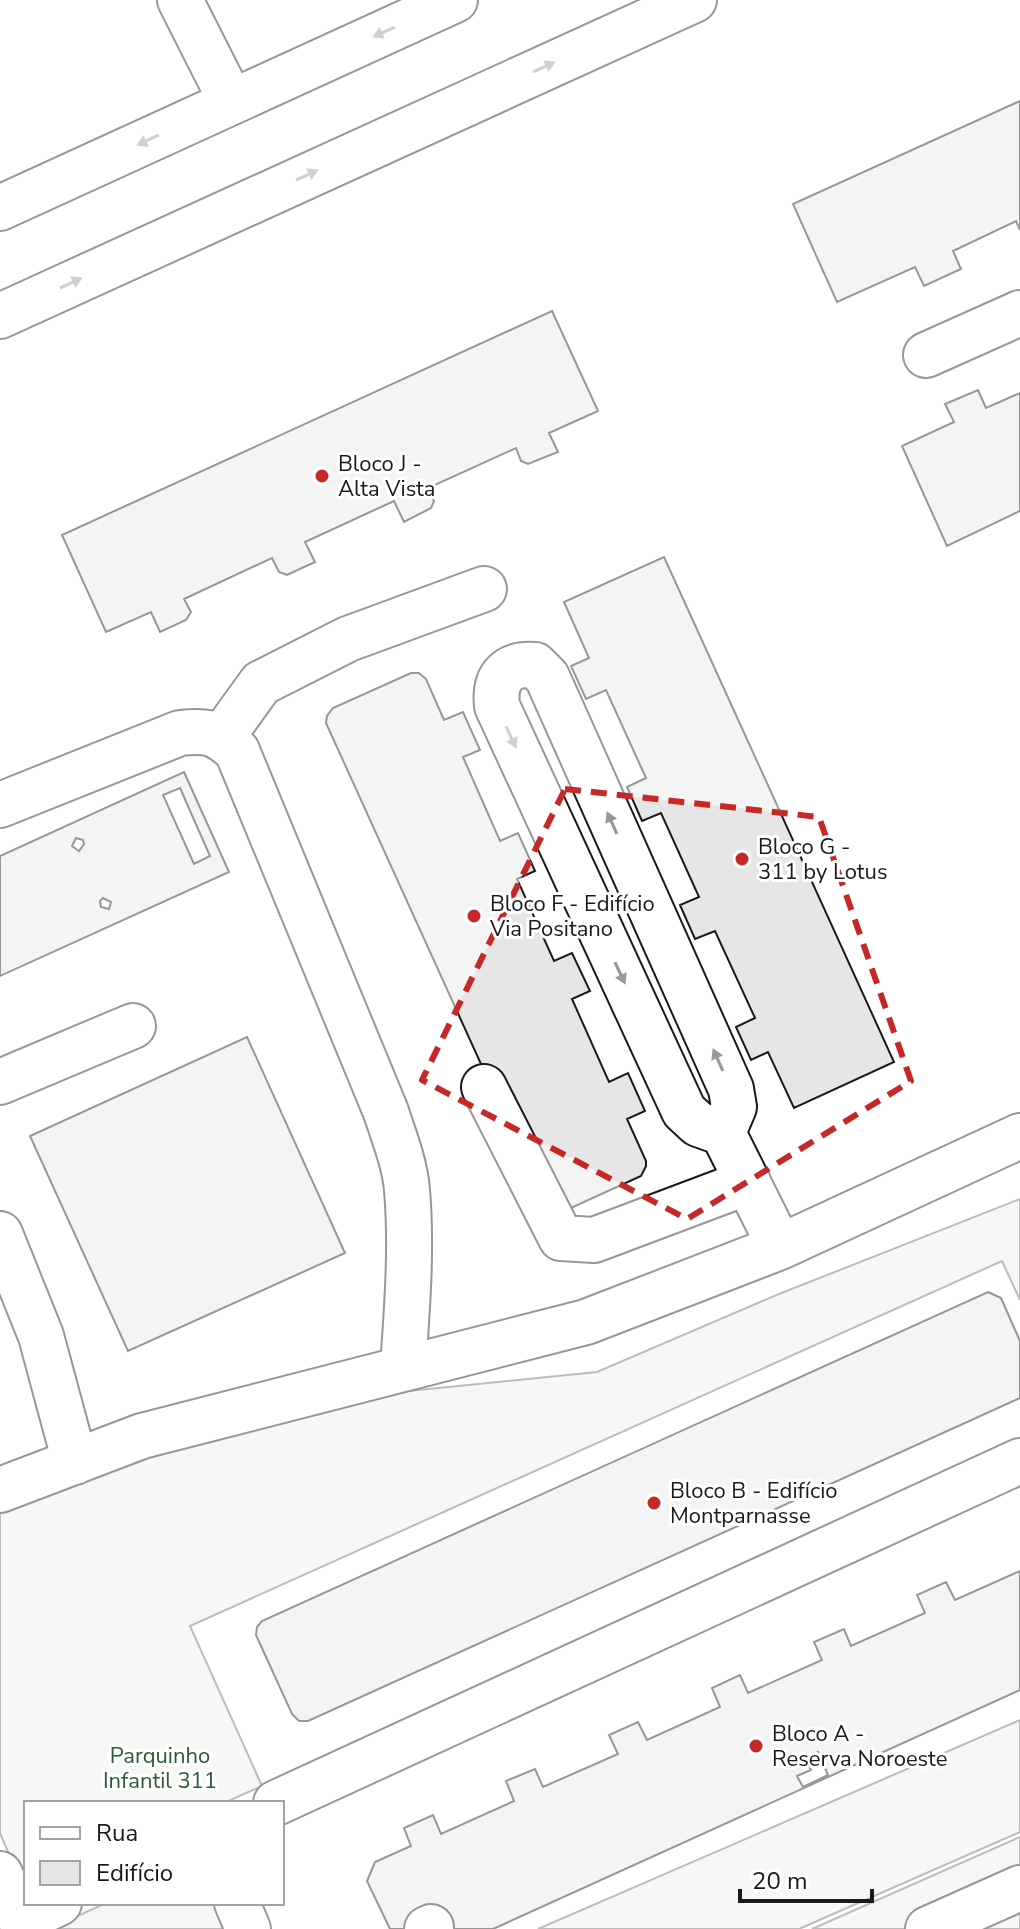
<svg xmlns="http://www.w3.org/2000/svg" width="1020" height="1929" font-family="'Nunito Sans',sans-serif">
<style>
.built{fill:#ededed;stroke:#6a6a6a;stroke-width:2}
.building{fill:#e6e6e6;stroke:#1a1a1a;stroke-width:2;fill-rule:evenodd}
.lines{fill:none;stroke-linecap:round;stroke-linejoin:round}
.minor-casing{stroke:#1a1a1a;stroke-width:48}
.minor{stroke:#fff;stroke-width:44}
.oneway{fill:#989898}
.marked{fill:none;stroke:#c62828;stroke-width:6;stroke-dasharray:16 10;stroke-linejoin:round}
.poi-dot{fill:#c62828;stroke:#fff;stroke-width:3}
.labels{text-anchor:middle;stroke-width:6;stroke-linejoin:round;paint-order:stroke}
.poi-label{font-size:22px;fill:#1a1a1a;stroke:#fff;text-anchor:start}
.park-label{font-size:22px;fill:#2b5a34;stroke:#fff}
</style>
<rect width="100%" height="100%" fill="#fff"/>
<path class="built" d="M 1020,1199 L 1020,1300 L 1002,1261 L 190,1626 L 262,1786 L 224,1803 L 26,1803 L 25,1892 L 0,1833 L 0,1488 L 136,1428 L 409,1391 L 597,1372 L 779,1294 Z
M 1020,1720 L 1020,1832 L 799,1929 L 538,1929 Z
M 1020,1837 L 1020,1929 L 812,1929 Z
M 106,1903 L 217,1903 L 229,1929 L 49,1929 Z"/>
<path class="building" d="M 1020,101 L 1020,230 L 1016,221 L 953,251 L 961,269 L 924,286 L 915,267 L 837,302 L 793,204 Z
M 552,311 L 598,411 L 549,433 L 558,452 L 528,464 L 521,461 L 516,448 L 428,488 L 434,501 L 431,508 L 404,522 L 394,501 L 305,542 L 315,562 L 287,575 L 279,572 L 272,558 L 184,599 L 191,612 L 186,620 L 160,632 L 151,612 L 106,632 L 62,535 Z
M 978,390 L 986,408 L 1020,393 L 1020,511 L 947,546 L 902,446 L 954,422 L 945,404 Z
M 664,557 L 894,1062 L 794,1108 L 768,1052 L 751,1060 L 736,1027 L 755,1018 L 715,931 L 695,939 L 680,905 L 699,897 L 661,813 L 642,821 L 627,787 L 646,778 L 606,690 L 586,699 L 571,666 L 589,658 L 564,602 Z
M 411,673 L 419,673 L 426,679 L 444,720 L 463,712 L 480,750 L 463,757 L 500,841 L 518,833 L 535,871 L 517,879 L 554,961 L 572,953 L 590,991 L 572,999 L 609,1082 L 628,1073 L 645,1111 L 627,1119 L 646,1161 L 646,1166 L 641,1176 L 560,1213 L 546,1207 L 326,723 L 327,716 L 333,708 Z
M 184,772 L 229,872 L 0,976 L 0,856 ZM 180,788 L 210,856 L 194,864 L 163,795 ZM 76,838 L 83,840 L 84,844 L 79,851 L 72,846 ZM 103,898 L 111,902 L 109,909 L 101,907 L 100,901 Z
M 247,1037 L 345,1253 L 128,1351 L 30,1136 Z
M 988,1292 L 1001,1298 L 1020,1341 L 1020,1398 L 308,1721 L 299,1721 L 292,1714 L 256,1635 L 257,1627 L 262,1621 Z
M 1020,1571 L 1020,1690 L 493,1929 L 390,1929 L 367,1881 L 375,1862 L 411,1846 L 404,1828 L 433,1815 L 441,1834 L 514,1801 L 506,1781 L 535,1769 L 543,1787 L 618,1754 L 609,1735 L 638,1722 L 647,1740 L 720,1707 L 712,1688 L 740,1675 L 748,1693 L 822,1660 L 814,1642 L 844,1629 L 851,1646 L 925,1613 L 917,1595 L 946,1582 L 955,1600 ZM 818,1752 L 828,1775 L 803,1787 L 797,1776 L 811,1770 L 805,1757 Z"/>
<g class="lines">
<g class="minor-casing">
<path id="minor" d="M 180,0 L 231,101
M 0,208 L 455,0
M 0,316 L 694,0
M 926,355 L 1020,313
M 222,737 L 261,683 L 348,639 L 484,589
M 0,805 L 180,733 C 208,730 216,732 237,751 L 386,1112 C 394,1137 405,1164 407,1190 C 412,1249 407,1309 403,1368
M 0,1082 L 133,1026
M 484,1087 L 561,1238 L 594,1240 L 748,1182
M 723,1133 L 734,1107 L 731,1089 L 547,677 L 535,665 C 506,663 494,678 497,706 L 684,1111 L 698,1124 L 723,1133 L 780,1247
M 0,1234 L 41,1336 L 75,1462
M 0,1490 L 142,1436 L 586,1322 L 780,1247 L 1020,1136
M 276,1803 L 1020,1461
M 0,1874 L 25,1929
M 237,1903 L 248,1929
M 21,1921 L 59,1903
M 427,1929 L 431,1927
M 928,1929 L 1020,1888"/>
</g>
<use href="#minor" class="minor"/>
</g>
<defs><path id="oneway-solid" d="M-6-.8H1V-3.2L6.5 0L1 3.2V.8H-6Z" transform="scale(2)"/></defs>
<g class="oneway">
<use href="#oneway-solid" transform="translate(384 32) rotate(156)"/>
<use href="#oneway-solid" transform="translate(544 67) rotate(-24)"/>
<use href="#oneway-solid" transform="translate(148 140) rotate(155)"/>
<use href="#oneway-solid" transform="translate(307 175) rotate(-25)"/>
<use href="#oneway-solid" transform="translate(71 283) rotate(-25)"/>
<use href="#oneway-solid" transform="translate(511 737) rotate(65)"/>
<use href="#oneway-solid" transform="translate(612 823) rotate(-114)"/>
<use href="#oneway-solid" transform="translate(620 973) rotate(65)"/>
<use href="#oneway-solid" transform="translate(718 1060) rotate(-114)"/>
</g>
<path d="M0 0H1020V1929H0ZM 565,789 L 819,817 L 911,1081 L 687,1219 L 422,1080 Z" fill="#fff" fill-opacity=".55" fill-rule="evenodd"/>
<path class="marked" d="M 565,789 L 819,817 L 911,1081 L 687,1219 L 422,1080 Z"/>
<g class="poi-dot">
<circle cx="322" cy="476" r="8"/>
<circle cx="742" cy="859" r="8"/>
<circle cx="474" cy="916" r="8"/>
<circle cx="654" cy="1503" r="8"/>
<circle cx="756" cy="1746" r="8"/>
</g>
<g class="labels">
<g class="poi-label">
<text x="338" y="471">Bloco J -<tspan x="338" dy="25">Alta Vista</tspan></text>
<text x="758" y="854">Bloco G -<tspan x="758" dy="25">311 by Lotus</tspan></text>
<text x="490" y="911">Bloco F - Edifício<tspan x="490" dy="25">Via Positano</tspan></text>
<text x="670" y="1498">Bloco B - Edifício<tspan x="670" dy="25">Montparnasse</tspan></text>
<text x="772" y="1741">Bloco A -<tspan x="772" dy="25">Reserva Noroeste</tspan></text>
</g>
<g class="park-label">
<text x="160" y="1763">Parquinho<tspan x="160" dy="25">Infantil 311</tspan></text>
</g>
</g>
<rect x="24" y="1801" width="260" height="104" fill="#ffffff" stroke="#a3a3a3" stroke-width="2"/>
<rect x="40" y="1827" width="40" height="12" fill="#ffffff" stroke="#a3a3a3" stroke-width="2"/>
<text x="96" y="1841" font-size="24" fill="#1a1a1a">Rua</text>
<rect x="40" y="1861" width="40" height="24" fill="#e6e6e6" stroke="#a3a3a3" stroke-width="2"/>
<text x="96" y="1881" font-size="24" fill="#1a1a1a">Edifício</text>
<path d="M740 1889v12h132v-12" fill="none" stroke="#1a1a1a" stroke-width="4"/>
<text x="752" y="1889" font-size="24" fill="#1a1a1a" stroke="#ffffff" stroke-width="6" paint-order="stroke">20 m</text>
</svg>
